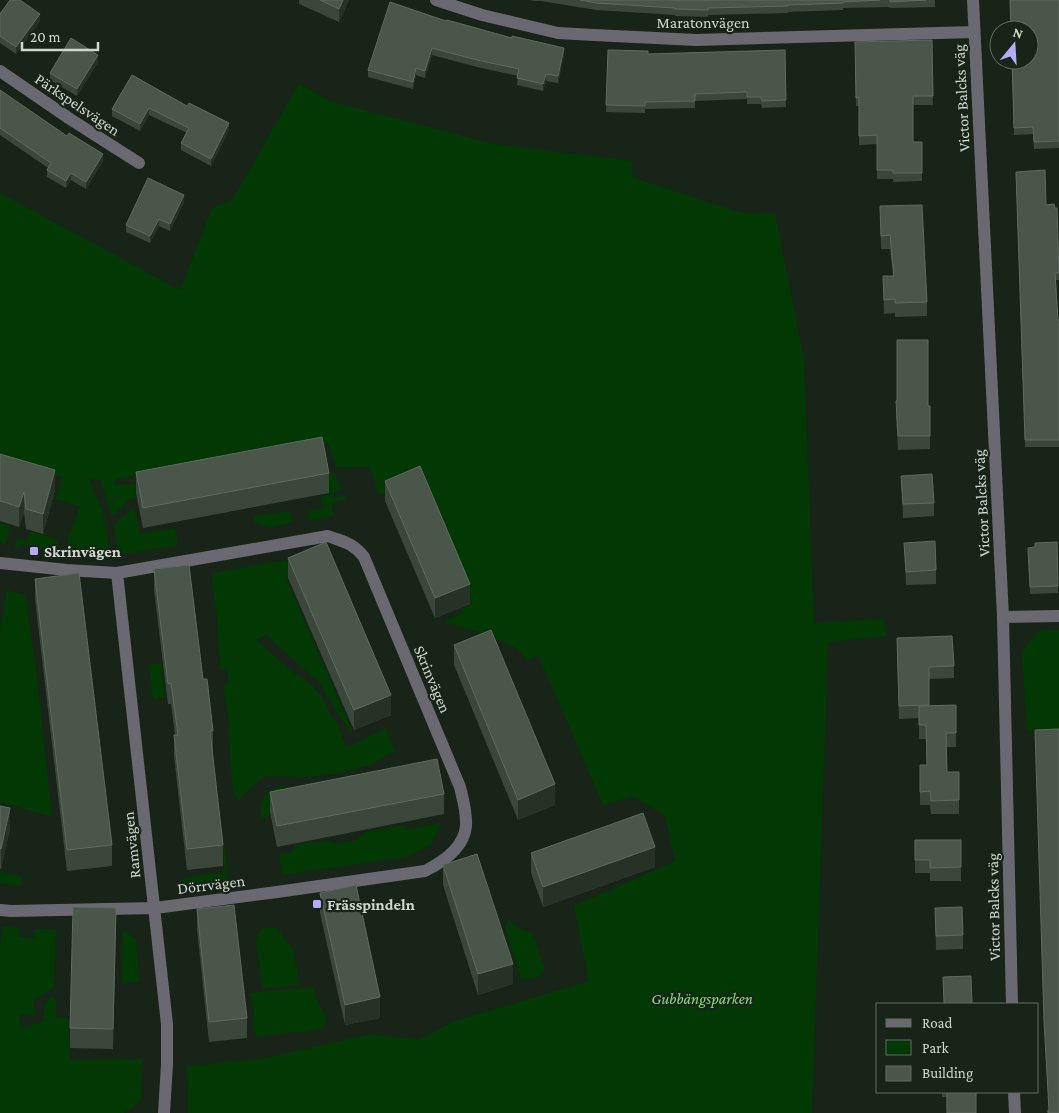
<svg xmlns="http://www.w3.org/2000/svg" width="1059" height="1113" font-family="'Crimson Pro',serif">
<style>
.green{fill:#023804}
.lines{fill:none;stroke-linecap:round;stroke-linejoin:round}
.minor{stroke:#6a6971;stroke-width:12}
.wall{fill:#3b473b}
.shaded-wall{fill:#273226}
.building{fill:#4b564b;stroke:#606a60}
.poi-dot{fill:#b5acf9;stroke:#192418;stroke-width:2}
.labels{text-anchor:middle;stroke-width:4.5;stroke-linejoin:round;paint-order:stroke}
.street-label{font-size:16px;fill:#d0d7d0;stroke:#192418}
.poi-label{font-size:16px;font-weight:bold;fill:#d0d7d0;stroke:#192418;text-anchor:start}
.park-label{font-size:16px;font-style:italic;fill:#81db7d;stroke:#192418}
</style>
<rect width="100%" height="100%" fill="#192418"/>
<path class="green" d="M 299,83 L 329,101 L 494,144 L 632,161 L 632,177 L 742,213 L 775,214 L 804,360 L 814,623 L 884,619 L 887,636 L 828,642 L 812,1113 L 188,1113 L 187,1066 L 261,1059 L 371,1034 L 418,1040 L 455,1021 L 589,981 L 574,906 L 675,861 L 665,816 L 633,796 L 603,805 L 538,655 L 528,660 C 522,656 520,650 514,647 C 492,635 469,629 445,623 L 446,620 L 463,613 L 462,609 L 472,604 L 423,484 L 408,484 L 379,495 L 370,467 L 336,467 L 328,443 L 115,479 L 115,485 L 135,484 L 136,498 L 130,499 L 114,515 L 111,515 L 101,480 L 89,479 L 103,512 L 110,553 L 87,554 L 69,553 L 67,539 L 80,507 L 56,499 L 63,477 L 55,476 L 0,459 L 0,193 L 180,290 L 212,208 L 233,199 Z
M 326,472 L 335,473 L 341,489 L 332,493 L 334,498 L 344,495 L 346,499 L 331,505 L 334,515 L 325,518 L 309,521 L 308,511 L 323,508 L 321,496 L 330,494 Z
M 134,507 L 140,534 L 175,528 L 178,545 L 130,553 L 119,553 L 114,525 Z
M 291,511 L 292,522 L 270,528 L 254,522 L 253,516 Z
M 0,523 L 10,526 L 7,542 L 4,545 L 0,541 Z
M 30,531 L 54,538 L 59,543 L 57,550 L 31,550 L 31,547 L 20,544 L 19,548 L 15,547 L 15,542 L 20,539 L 27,541 Z
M 286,560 L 293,572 L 286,578 L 352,730 L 350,733 L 319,682 L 298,664 L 267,635 L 255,640 L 259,642 L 291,671 L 309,683 L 320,694 L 331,716 L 338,725 L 346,746 L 353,745 L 386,728 L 395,751 L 370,765 L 336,774 L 305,777 L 265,776 L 248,790 L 238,801 L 233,790 L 231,771 L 228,713 L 223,686 L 229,683 L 227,669 L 220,669 L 217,618 L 212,580 L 213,573 Z
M 7,590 L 25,595 L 36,669 L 52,817 L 0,802 L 0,631 Z
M 1059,630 L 1059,730 L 1027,731 L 1022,652 L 1039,631 Z
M 161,663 L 165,697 L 153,699 L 149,664 Z
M 281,786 L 291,787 L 294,806 L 269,811 L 270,816 L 261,818 C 258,809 262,797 269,792 C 273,790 277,788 281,786 Z
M 441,823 L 431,844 L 410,856 L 283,875 L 279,855 L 292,852 L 295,845 L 327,840 L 338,844 L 356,840 L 366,832 L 405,825 L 406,830 Z
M 222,847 L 225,847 L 228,884 C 214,886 194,892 182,885 L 183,878 L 225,872 Z
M 0,871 L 22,877 L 21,886 L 0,883 Z
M 509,919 C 515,928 522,930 532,932 L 545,970 C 538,979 533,979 521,979 L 505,928 Z
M 3,926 L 19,928 L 19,937 L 34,938 L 35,929 L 56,929 L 54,987 L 33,1001 L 36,1016 L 20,1014 L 21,1028 L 43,1022 L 45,1003 L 52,996 L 56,1000 L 56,1018 L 68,1018 L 70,1060 L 142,1059 L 141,1098 L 132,1108 L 123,1113 L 0,1113 L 0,945 Z
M 276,927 L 293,950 L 300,985 L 263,988 L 256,941 L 261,929 Z
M 123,930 L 136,939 L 139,982 L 122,982 Z
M 314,987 C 315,991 315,996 317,1000 C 322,1010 329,1015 324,1027 L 307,1032 L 290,1032 L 256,1037 L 253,1028 L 254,1007 L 250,993 Z"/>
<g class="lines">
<path class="minor" d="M 436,0 L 482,15 L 558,33 L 594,35 L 696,40 L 974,32
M 973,0 L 1003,617 L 1012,1004
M 0,71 L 70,119 L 139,163
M 0,563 L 67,570 L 117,573 L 328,536 C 344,542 353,543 364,557 L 460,787 C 463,800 467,813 466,826 C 464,848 443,862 425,871 L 277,892 L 155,908 L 11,911 L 0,910
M 117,573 L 167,1024 L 167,1064 L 164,1113
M 1003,617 L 1059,616
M 1014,1092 L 1015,1113"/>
</g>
<path class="wall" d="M 299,0 L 349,0 L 339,22 L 299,4 Z
M 529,0 L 935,0 L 935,7 L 890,8 L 889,7 L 843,8 L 843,10 L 788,12 L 788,13 L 708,15 L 708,17 L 675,16 L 675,15 L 596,10 L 541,1 L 535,1 Z
M 1008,0 L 1059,0 L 1059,148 L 1034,149 L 1033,134 L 1014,135 L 1010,0 Z
M 0,14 L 40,21 L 16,54 L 0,43 Z
M 446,21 L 564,55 L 558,83 L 546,81 L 543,91 L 517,85 L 518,76 L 477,67 L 432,55 L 425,78 L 416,75 L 413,89 L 368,77 L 368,70 Z
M 932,40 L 933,105 L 913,105 L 913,142 L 922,142 L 922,181 L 893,182 L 893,179 L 877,179 L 877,144 L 859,145 L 859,106 L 856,106 L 855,42 Z
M 608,50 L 648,54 L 785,50 L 786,107 L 762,108 L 761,104 L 747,104 L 747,99 L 695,101 L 695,108 L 645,109 L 645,113 L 606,112 Z
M 98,62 L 77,96 L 50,80 L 50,73 Z
M 132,75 L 229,130 L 211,166 L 181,150 L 181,143 L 187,133 L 149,115 L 140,131 L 112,116 L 112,109 Z
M 0,90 L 103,161 L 86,189 L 71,180 L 66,188 L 47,177 L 47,170 L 48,168 L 0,135 Z
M 1016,172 L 1046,205 L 1059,255 L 1059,280 L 1056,280 L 1058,320 L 1059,320 L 1059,447 L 1025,447 Z
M 184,202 L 170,231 L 159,226 L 150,243 L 126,232 L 126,225 Z
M 880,206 L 927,302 L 927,316 L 895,317 L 895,313 L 884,314 L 883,276 L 893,276 L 890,249 L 881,249 Z
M 896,401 L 928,406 L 930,436 L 930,449 L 898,450 L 896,414 Z
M 0,454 L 55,490 L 43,534 L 26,529 L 24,512 L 19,527 L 0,521 Z
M 136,472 L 329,473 L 329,493 L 143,528 L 136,493 Z
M 901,476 L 934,503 L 934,516 L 903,518 Z
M 385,481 L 470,604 L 435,618 L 385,501 Z
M 1057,542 L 1058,593 L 1030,594 L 1028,548 L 1035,547 Z
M 904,543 L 936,570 L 936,584 L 906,585 Z
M 288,558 L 391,715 L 354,730 L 288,578 Z
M 154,569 L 203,679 L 213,731 L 213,751 L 212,751 L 223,845 L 223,866 L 187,870 L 174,756 L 174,735 L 175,735 L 171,704 L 168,704 L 154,590 Z
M 35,579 L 112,845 L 112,866 L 67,871 L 35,599 Z
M 454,645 L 555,805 L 518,820 L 454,665 Z
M 897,650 L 954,666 L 954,678 L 929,679 L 929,705 L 956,705 L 956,747 L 947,747 L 947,772 L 959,772 L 959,814 L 931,814 L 930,805 L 920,805 L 920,765 L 927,765 L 926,739 L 919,739 L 919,718 L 899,719 Z
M 270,792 L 444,794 L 444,814 L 277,847 L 270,812 Z
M 0,806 L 10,829 L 1,869 L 0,869 Z
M 915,840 L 961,840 L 961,881 L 930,881 L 930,873 L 915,873 Z
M 531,853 L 655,867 L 543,907 L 531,873 Z
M 443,865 L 513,984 L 478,995 L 443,885 Z
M 320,893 L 380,1018 L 345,1025 L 320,913 Z
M 935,908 L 963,935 L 963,949 L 936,950 Z
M 197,909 L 247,1018 L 247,1038 L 209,1042 L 197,929 Z
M 116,929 L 113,1049 L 70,1048 L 70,1028 Z
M 942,1092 L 976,1092 L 976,1113 L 947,1113 L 946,1097 L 942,1097 Z"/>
<path class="shaded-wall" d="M 343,0 L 349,0 L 339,22 L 339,9 Z
M 40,14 L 40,21 L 16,54 L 16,47 Z
M 432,48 L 432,55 L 425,78 L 425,71 Z
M 564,48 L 564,55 L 558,83 L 558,76 Z
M 98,55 L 98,62 L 77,96 L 77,89 Z
M 416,68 L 416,75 L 413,89 L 413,82 Z
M 546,74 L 546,81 L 543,91 L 543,84 Z
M 149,108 L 149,115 L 140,131 L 140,124 Z
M 229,123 L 229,130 L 211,166 L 211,159 Z
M 103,154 L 103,161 L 86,189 L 86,182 Z
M 71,173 L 71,180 L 66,188 L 66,181 Z
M 184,195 L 184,202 L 170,231 L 170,224 Z
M 159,219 L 159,226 L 150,243 L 150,236 Z
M 55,470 L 55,490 L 43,534 L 43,514 Z
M 24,492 L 24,512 L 19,527 L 19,507 Z
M 470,584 L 470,604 L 435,618 L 435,598 Z
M 391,695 L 391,715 L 354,730 L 354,710 Z
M 555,784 L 555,805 L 518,820 L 518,800 Z
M 10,808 L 10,829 L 1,869 L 1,849 Z
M 655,847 L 655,867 L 543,907 L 543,887 Z
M 116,908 L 116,929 L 113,1049 L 113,1029 Z
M 513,964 L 513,984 L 478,995 L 478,974 Z
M 380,997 L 380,1018 L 345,1025 L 345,1005 Z"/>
<path class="building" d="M 10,0 L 20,0 L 40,14 L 16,47 L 0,36 L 0,14 Z
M 320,0 L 343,0 L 339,9 Z
M 580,0 L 880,0 L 843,2 L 843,3 L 788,5 L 788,6 L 708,8 L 708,10 L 675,9 L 675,8 L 596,3 Z
M 890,0 L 926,0 L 890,2 Z
M 1010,0 L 1059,0 L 1059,141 L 1034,142 L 1033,127 L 1014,128 L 1012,60 L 1029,60 L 1029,30 L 1011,30 Z
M 390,2 L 446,21 L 447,20 L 512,38 L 512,36 L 564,48 L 558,76 L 546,74 L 543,84 L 517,78 L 519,69 L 477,60 L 432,48 L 425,71 L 416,68 L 413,82 L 368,70 Z
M 71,38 L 98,55 L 77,89 L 50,73 Z
M 932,40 L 933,96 L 913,96 L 913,142 L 922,142 L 922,173 L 893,173 L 893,170 L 877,170 L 877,135 L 859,136 L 859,97 L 856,98 L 855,42 Z
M 608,50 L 648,51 L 648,54 L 785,50 L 786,100 L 762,101 L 761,97 L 747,97 L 747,92 L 695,94 L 695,101 L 645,102 L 645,106 L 606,105 Z
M 132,75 L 187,106 L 189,103 L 229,123 L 211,159 L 181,143 L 189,128 L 149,108 L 140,124 L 112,109 Z
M 0,90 L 67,136 L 69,133 L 103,154 L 86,182 L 71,173 L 66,181 L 47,170 L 51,163 L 0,128 Z
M 1045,170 L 1046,205 L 1054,204 L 1055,208 L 1057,208 L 1059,273 L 1055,273 L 1058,320 L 1059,320 L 1059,440 L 1025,440 L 1016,172 Z
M 148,178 L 184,195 L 170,224 L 159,219 L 150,236 L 126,225 Z
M 922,205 L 927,302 L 895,303 L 895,299 L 884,300 L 883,276 L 894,276 L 890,235 L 881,236 L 880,206 Z
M 897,340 L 928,340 L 928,406 L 930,406 L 930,436 L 898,436 L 896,401 L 897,400 Z
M 322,437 L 329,473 L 143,508 L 136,472 Z
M 0,454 L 55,470 L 43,514 L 26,509 L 24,492 L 19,507 L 0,501 Z
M 420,466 L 470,584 L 435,598 L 385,481 Z
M 932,474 L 934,503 L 903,504 L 901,476 Z
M 935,541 L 936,570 L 906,572 L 904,543 Z
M 326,542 L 391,695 L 354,710 L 288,558 Z
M 1057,542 L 1058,586 L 1030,587 L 1028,548 L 1035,547 L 1035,543 Z
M 189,565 L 203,679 L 207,679 L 213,731 L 210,731 L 223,845 L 187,849 L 174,735 L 178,735 L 171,683 L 168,684 L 154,569 Z
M 79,573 L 112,845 L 67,850 L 35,579 Z
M 491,630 L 555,784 L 518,800 L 454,645 Z
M 952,636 L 954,666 L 929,667 L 929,705 L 899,706 L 897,638 Z
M 956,705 L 956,733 L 946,733 L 947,772 L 959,772 L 959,800 L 931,801 L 930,791 L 920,792 L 920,765 L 927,765 L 926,725 L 919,725 L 919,706 Z
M 1059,729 L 1059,1113 L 1048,1113 L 1048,1110 L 1049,1110 L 1044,1021 L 1035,730 Z
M 437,759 L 444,794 L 277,826 L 270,792 Z
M 0,806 L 10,808 L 1,849 L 0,848 Z
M 643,813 L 655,847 L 543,887 L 531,853 Z
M 915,840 L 961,840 L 961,867 L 930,868 L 930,860 L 915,860 Z
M 477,854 L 513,964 L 478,974 L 443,865 Z
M 356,885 L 380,997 L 345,1005 L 320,893 Z
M 234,905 L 247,1018 L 209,1022 L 197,909 Z
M 73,907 L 116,908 L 113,1029 L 70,1028 Z
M 962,907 L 963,935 L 936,936 L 935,908 Z
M 971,976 L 972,1004 L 944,1004 L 943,977 Z
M 947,1092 L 976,1092 L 976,1113 L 947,1113 Z"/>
<g class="poi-dot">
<rect x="29" y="546" width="10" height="10" rx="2.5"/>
<rect x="312" y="899" width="10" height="10" rx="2.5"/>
</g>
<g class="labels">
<g class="street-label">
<text x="703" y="28">Maratonvägen</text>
<text transform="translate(961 98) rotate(-93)" y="6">Victor Balcks väg</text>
<text transform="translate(78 104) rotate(34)" y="6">Pärkspelsvägen</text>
<text transform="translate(981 503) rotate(-93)" y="6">Victor Balcks väg</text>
<text transform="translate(433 679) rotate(67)" y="6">Skrinvägen</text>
<text transform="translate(131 845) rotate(-96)" y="6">Ramvägen</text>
<text transform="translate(211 884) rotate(-7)" y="6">Dörrvägen</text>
<text transform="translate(993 907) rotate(-91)" y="6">Victor Balcks väg</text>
</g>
<g class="poi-label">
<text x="44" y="557">Skrinvägen</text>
<text x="327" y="910">Frässpindeln</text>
</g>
<g class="park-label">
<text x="702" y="1004">Gubbängsparken</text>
</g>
</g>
<rect x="876" y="1003" width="162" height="90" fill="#192418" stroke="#626c62"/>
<rect x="886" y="1019" width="25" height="8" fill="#6a6971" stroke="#626c62"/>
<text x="922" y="1028" font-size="15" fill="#d0d7d0">Road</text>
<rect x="886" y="1040" width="25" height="15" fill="#023804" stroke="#626c62"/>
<text x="922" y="1053" font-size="15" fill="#d0d7d0">Park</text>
<rect x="886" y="1066" width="25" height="15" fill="#4b564b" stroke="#626c62"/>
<text x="922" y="1078" font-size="15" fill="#d0d7d0">Building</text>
<g transform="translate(1014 45) rotate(18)"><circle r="24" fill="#192418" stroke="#626c62"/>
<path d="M0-4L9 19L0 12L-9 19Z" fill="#b5acf9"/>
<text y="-8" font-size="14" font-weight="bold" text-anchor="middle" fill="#d0d7d0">N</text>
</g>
<path d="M22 42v8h76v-8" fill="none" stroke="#d0d7d0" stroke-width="2.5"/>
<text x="30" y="42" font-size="15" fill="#d0d7d0" stroke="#192418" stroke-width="4" paint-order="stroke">20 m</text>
</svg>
